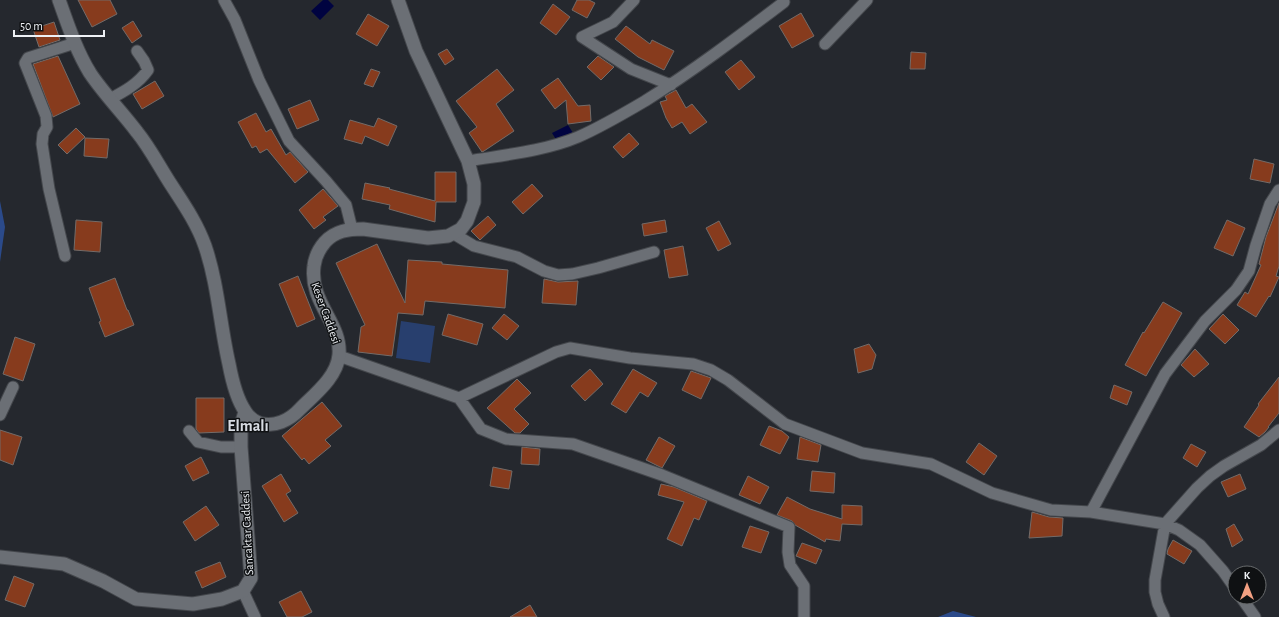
<svg xmlns="http://www.w3.org/2000/svg" width="1279" height="617" font-family="'Alegreya Sans',sans-serif">
<style>
.green{fill:#283f6e}
.forest{fill:#2b4a8a}
.water{fill:#000340}
.building{fill:#873b1d;stroke:#736b68}
.lines{fill:none;stroke-linecap:round;stroke-linejoin:round}
.minor-casing{stroke:#44474c;stroke-width:13}
.tertiary-casing{stroke:#44474c;stroke-width:15}
.minor{stroke:#6b6f75;stroke-width:11}
.tertiary{stroke:#6b6f75;stroke-width:13}
.labels{text-anchor:middle;stroke-width:3;stroke-linejoin:round;paint-order:stroke}
.street-label{font-size:12px;fill:#eef1f5;stroke:#0f1113}
.district-label{font-size:16px;font-weight:bold;fill:#d8dce3;stroke:#0f1113}
</style>
<rect width="100%" height="100%" fill="#25282e"/>
<path class="green" d="M 401,321 L 435,326 L 430,363 L 396,358 Z"/>
<path class="forest" d="M 0,201 L 5,227 L 0,262 Z
M 953,611 L 976,617 L 938,617 Z"/>
<path class="water" d="M 323,0 L 328,0 L 334,6 L 320,20 L 311,11 Z
M 568,125 L 573,133 L 557,141 L 552,133 Z"/>
<path class="building" d="M 78,0 L 110,0 L 117,14 L 92,27 Z
M 577,0 L 589,0 L 595,3 L 587,18 L 572,10 Z
M 553,4 L 570,17 L 556,35 L 540,23 Z
M 801,13 L 814,36 L 792,48 L 779,26 Z
M 368,14 L 389,26 L 377,46 L 356,34 Z
M 133,21 L 142,36 L 132,43 L 122,28 Z
M 54,22 L 60,40 L 39,47 L 33,29 Z
M 626,26 L 650,44 L 652,40 L 674,51 L 664,70 L 638,57 L 615,39 Z
M 447,49 L 454,59 L 445,65 L 438,54 Z
M 911,52 L 926,53 L 925,69 L 910,69 Z
M 58,56 L 80,104 L 53,117 L 33,64 Z
M 598,56 L 614,67 L 601,80 L 587,67 Z
M 741,60 L 755,77 L 739,90 L 725,72 Z
M 371,69 L 380,72 L 373,87 L 364,84 Z
M 497,69 L 514,90 L 496,104 L 514,131 L 484,151 L 482,152 L 469,133 L 477,127 L 456,101 Z
M 558,78 L 578,106 L 590,105 L 591,121 L 568,124 L 566,100 L 555,109 L 541,90 Z
M 155,81 L 164,96 L 142,109 L 133,94 Z
M 676,90 L 686,108 L 692,104 L 707,122 L 690,134 L 682,122 L 672,128 L 666,118 L 660,102 L 667,100 L 665,96 Z
M 310,100 L 319,120 L 297,129 L 288,109 Z
M 256,113 L 266,132 L 271,129 L 286,155 L 290,152 L 308,172 L 295,183 L 267,149 L 260,153 L 256,146 L 252,148 L 238,122 Z
M 378,118 L 397,126 L 388,146 L 365,136 L 362,144 L 344,139 L 350,120 L 374,127 Z
M 76,128 L 85,137 L 67,154 L 58,145 Z
M 629,133 L 639,144 L 623,158 L 613,147 Z
M 85,138 L 109,139 L 107,158 L 84,156 Z
M 1254,159 L 1274,164 L 1270,183 L 1250,179 Z
M 435,172 L 456,172 L 456,202 L 436,202 L 435,222 L 389,209 L 390,205 L 362,199 L 365,183 L 390,188 L 389,189 L 435,201 Z
M 532,184 L 543,196 L 523,214 L 512,202 Z
M 323,189 L 338,206 L 323,217 L 326,220 L 314,229 L 299,210 Z
M 1279,203 L 1279,266 L 1276,276 L 1279,277 L 1270,297 L 1269,296 L 1256,317 L 1237,305 L 1245,292 L 1248,294 L 1261,265 L 1259,264 L 1266,237 Z
M 488,216 L 496,225 L 480,240 L 471,231 Z
M 76,220 L 102,222 L 100,252 L 74,250 Z
M 665,220 L 667,232 L 644,236 L 642,224 Z
M 1227,220 L 1245,228 L 1233,256 L 1214,248 Z
M 719,221 L 731,244 L 718,251 L 706,228 Z
M 377,244 L 405,303 L 408,260 L 442,262 L 442,264 L 508,270 L 505,308 L 425,301 L 423,315 L 398,313 L 392,356 L 358,352 L 361,327 L 365,325 L 336,263 Z
M 683,246 L 688,275 L 669,278 L 664,250 Z
M 298,276 L 315,319 L 297,327 L 279,284 Z
M 115,278 L 127,310 L 128,310 L 134,325 L 105,337 L 99,322 L 101,321 L 89,288 Z
M 544,279 L 558,282 L 578,281 L 576,305 L 542,303 Z
M 1163,302 L 1182,313 L 1146,376 L 1125,365 L 1143,332 L 1144,333 Z
M 448,314 L 483,324 L 477,345 L 442,335 Z
M 504,314 L 519,326 L 507,340 L 492,328 Z
M 1223,314 L 1239,330 L 1225,344 L 1209,329 Z
M 15,337 L 35,344 L 23,381 L 3,374 Z
M 869,344 L 876,355 L 872,369 L 858,373 L 854,349 Z
M 1195,349 L 1209,364 L 1194,377 L 1181,365 Z
M 590,369 L 603,384 L 585,401 L 571,386 Z
M 633,369 L 657,383 L 648,397 L 640,392 L 626,413 L 611,404 Z
M 691,371 L 711,378 L 701,399 L 682,390 Z
M 1279,377 L 1279,413 L 1268,427 L 1269,427 L 1265,432 L 1259,437 L 1244,427 L 1259,405 L 1258,404 Z
M 517,379 L 531,393 L 514,409 L 529,424 L 520,433 L 515,433 L 487,408 Z
M 1114,385 L 1132,392 L 1127,405 L 1110,398 Z
M 196,398 L 224,398 L 224,432 L 199,433 L 196,429 Z
M 322,402 L 342,426 L 325,440 L 331,446 L 309,464 L 304,458 L 302,460 L 282,436 Z
M 769,426 L 782,431 L 789,437 L 780,454 L 760,445 Z
M 0,430 L 22,437 L 13,465 L 0,460 Z
M 659,437 L 675,446 L 662,468 L 646,460 Z
M 800,437 L 821,445 L 818,462 L 797,459 Z
M 979,443 L 997,456 L 984,475 L 966,462 Z
M 1191,444 L 1206,452 L 1197,467 L 1183,458 Z
M 522,447 L 540,449 L 539,465 L 521,464 Z
M 201,457 L 209,473 L 193,481 L 185,466 Z
M 493,467 L 512,471 L 509,489 L 490,486 Z
M 812,471 L 835,473 L 834,493 L 810,491 Z
M 281,474 L 291,491 L 286,494 L 298,513 L 284,522 L 262,486 Z
M 1240,474 L 1246,489 L 1228,497 L 1221,482 Z
M 748,476 L 769,487 L 760,504 L 739,495 Z
M 661,484 L 674,487 L 707,501 L 699,520 L 694,518 L 682,546 L 667,539 L 684,502 L 658,495 Z
M 787,497 L 810,509 L 842,519 L 842,505 L 862,506 L 862,525 L 842,524 L 840,541 L 826,539 L 825,542 L 795,525 L 792,521 L 777,515 Z
M 206,506 L 219,525 L 195,541 L 183,522 Z
M 1032,512 L 1049,517 L 1063,518 L 1062,536 L 1029,538 Z
M 1234,524 L 1243,540 L 1232,547 L 1226,529 Z
M 750,526 L 769,532 L 761,553 L 742,547 Z
M 1173,540 L 1192,551 L 1184,564 L 1167,554 L 1168,549 Z
M 802,543 L 822,550 L 816,564 L 796,556 Z
M 220,562 L 226,577 L 202,588 L 195,572 Z
M 14,576 L 34,584 L 25,607 L 5,600 Z
M 301,591 L 312,612 L 302,617 L 287,617 L 279,602 Z
M 530,605 L 537,617 L 510,617 Z"/>
<g class="lines">
<g class="minor-casing">
<path id="minor" d="M 224,0 L 235,20 L 259,80 L 289,141 L 326,181 L 346,205 L 352,229
M 634,0 L 613,22 L 582,37 L 631,69 L 671,85
M 825,44 L 867,0
M 110,99 C 125,91 138,84 148,70 L 144,61 L 137,51
M 468,161 C 503,155 545,151 578,137 C 601,127 623,114 645,101 C 693,71 738,37 784,2
M 454,234 L 474,246 L 517,257 L 544,271 L 558,275 L 572,274 L 598,268 L 654,252
M 65,256 L 49,189 L 42,144 L 43,134 L 47,127 L 46,116 L 25,63 L 28,58 L 75,43
M 339,356 L 459,398 L 556,352 L 570,348 L 630,358 L 693,364 L 711,370 L 728,380 L 785,424 L 862,453 L 931,464 L 992,493 L 1051,510 L 1091,512 L 1165,524 L 1179,530 L 1200,545 L 1223,571 L 1235,588
M 459,398 L 481,429 L 506,439 L 573,444 L 662,475 L 789,527 L 788,552 L 790,565 L 804,586 L 804,617
M 0,415 L 13,387
M 189,431 L 198,442 L 221,447 L 241,447
M 1091,512 L 1165,374 L 1205,321 L 1236,290 L 1249,271 L 1256,245 L 1270,204 L 1279,190
M 243,591 L 255,617
M 1241,597 L 1255,617
M 1164,617 L 1158,604 L 1155,592 L 1155,580 L 1165,524 L 1197,488 L 1210,476 L 1224,466 L 1261,445 L 1279,430"/>
</g>
<g class="tertiary-casing">
<path id="tertiary" d="M 59,0 C 68,25 76,50 90,73 C 104,94 122,112 137,132 C 150,148 159,166 170,183 C 183,203 197,223 205,246 C 218,284 220,325 229,364 C 232,380 236,398 245,411 C 248,416 254,421 259,423 C 274,428 290,420 300,409 C 315,394 337,377 339,355 C 342,323 309,303 314,266 C 315,257 319,249 325,242 C 335,231 348,229 363,229 L 428,238 L 448,236 L 461,229 L 467,221 L 474,202 L 474,184 L 468,161 L 416,51 L 398,0
M 0,557 L 64,564 L 103,581 L 136,599 L 193,604 L 222,599 L 243,591 L 251,578 L 241,447 L 241,425 L 245,412"/>
</g>
<use href="#minor" class="minor"/>
<use href="#tertiary" class="tertiary"/>
</g>
<g class="labels">
<g class="street-label">
<text transform="translate(326 313) rotate(70)" y="4">Keser Caddesi</text>
<text transform="translate(247 533) rotate(-93)" y="4">Sancaktar Caddesi</text>
</g>
<g class="district-label">
<text x="248" y="431">Elmalı</text>
</g>
</g>
<g transform="translate(1247 585)"><circle r="19" fill="#0f1113" stroke="#686b6d"/>
<path d="M0-3L7 15L0 10L-7 15Z" fill="#f3a082"/>
<text y="-6" font-size="11" font-weight="bold" text-anchor="middle" fill="#eef1f5">K</text>
</g>
<path d="M14 30v6h90v-6" fill="none" stroke="#eef1f5" stroke-width="2"/>
<text x="20" y="30" font-size="12" fill="#eef1f5" stroke="#0f1113" stroke-width="3" paint-order="stroke">50 m</text>
</svg>
